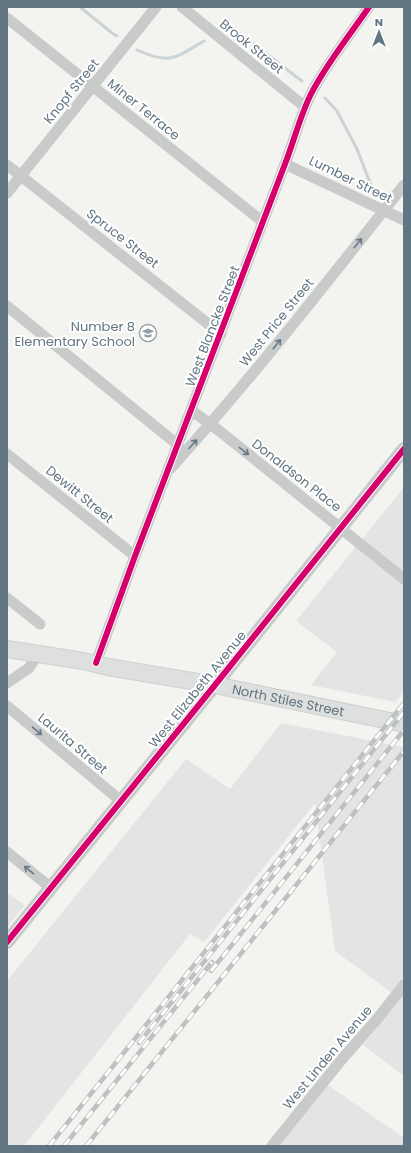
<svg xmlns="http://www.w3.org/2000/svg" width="411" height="1153" font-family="Poppins,sans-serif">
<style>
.built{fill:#e3e4e3}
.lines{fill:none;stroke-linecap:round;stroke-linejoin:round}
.stream{stroke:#cad4d6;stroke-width:3}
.secondary-casing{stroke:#cfd0d0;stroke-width:18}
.minor{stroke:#c9cbcb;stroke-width:11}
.tertiary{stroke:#c9cbcb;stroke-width:14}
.secondary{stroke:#dedfdf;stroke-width:16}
.rail-casing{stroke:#bec1c1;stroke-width:4.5}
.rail{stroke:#fff;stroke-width:3;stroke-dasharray:9;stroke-linecap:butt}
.cycleway-casing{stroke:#fff;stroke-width:8}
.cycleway{stroke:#d6006c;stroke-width:6}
.oneway{stroke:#667986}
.labels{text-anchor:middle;stroke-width:4;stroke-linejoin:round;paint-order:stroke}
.street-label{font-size:13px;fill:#617582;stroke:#fff}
.poi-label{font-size:13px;fill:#617582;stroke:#fff;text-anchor:end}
</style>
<rect width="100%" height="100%" fill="#f3f3f0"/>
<path class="built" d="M 404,487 L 404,692 L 395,702 L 311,685 L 337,652 L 296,621 Z
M 281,723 L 404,747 L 404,1076 L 363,1045 L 400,999 L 335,951 L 315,803 L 204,942 L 190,934 L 24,1146 L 7,1146 L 7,981 L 186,759 L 230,789 Z
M 7,893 L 25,905 L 7,927 Z
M 325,1083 L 404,1138 L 404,1146 L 274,1146 Z"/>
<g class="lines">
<path class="stream" d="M 80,7 L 112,33 L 117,36
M 225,29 L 233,29 L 251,42 L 302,81
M 137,50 C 170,65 175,58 204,41
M 325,98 L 337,111 L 357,149 L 372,188"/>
<g class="secondary-casing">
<g id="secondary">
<path id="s1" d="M 7,649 L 83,661 L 108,667 L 215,685 L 404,724"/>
</g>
</g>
<path class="minor" d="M 182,7 L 305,107
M 7,18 L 263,222
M 285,164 L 404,220
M 7,165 L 221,334
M 7,193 L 156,7
M 7,306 L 178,445
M 191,410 L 217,429 L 404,579
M 7,454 L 135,556
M 171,468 C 253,377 328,281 404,185
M 7,598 L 40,624
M 96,663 L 135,556 L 285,164 C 294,141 300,116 311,94 C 326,64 350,35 369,7
M 7,683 L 29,668 L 38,654
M 7,706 L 121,801
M 7,852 L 51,888
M 272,1146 L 342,1059 L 378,1018 L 404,985"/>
<path class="tertiary" d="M 7,942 L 215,685 L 404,449"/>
<use href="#secondary" class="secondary"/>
<g class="rail-casing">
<path id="rail" d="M 211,971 L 404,730
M 139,1043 L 404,712
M 49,1146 L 404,703
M 64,1146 L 212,962
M 86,1146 L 404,751"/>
</g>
<use href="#rail" class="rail"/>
<g class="cycleway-casing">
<path id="cycleway" d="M 96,663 L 135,556 L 285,164 C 294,141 300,116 311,94 C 326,64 350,35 369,7
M 7,942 L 215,685 L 404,449"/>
</g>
<use href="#cycleway" class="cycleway"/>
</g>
<defs><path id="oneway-shaft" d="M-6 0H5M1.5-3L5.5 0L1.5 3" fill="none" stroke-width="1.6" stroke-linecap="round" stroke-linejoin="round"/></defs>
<g class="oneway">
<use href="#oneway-shaft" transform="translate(358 243) rotate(-51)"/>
<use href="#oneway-shaft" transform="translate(277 344) rotate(-51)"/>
<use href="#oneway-shaft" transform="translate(193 444) rotate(-48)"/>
<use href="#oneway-shaft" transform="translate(244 451) rotate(38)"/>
<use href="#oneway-shaft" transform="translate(37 731) rotate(40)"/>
<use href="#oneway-shaft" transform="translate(29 870) rotate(-141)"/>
</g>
<defs>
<g id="school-ring" transform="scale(0.9)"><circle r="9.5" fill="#fff" stroke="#94a1a8" stroke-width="1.5"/><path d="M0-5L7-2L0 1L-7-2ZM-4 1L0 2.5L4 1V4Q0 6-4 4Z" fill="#94a1a8"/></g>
</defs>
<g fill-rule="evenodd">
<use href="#school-ring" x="148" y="333"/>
</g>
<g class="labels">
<g class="street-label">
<text transform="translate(252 46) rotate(39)" y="5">Brook Street</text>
<text transform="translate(71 91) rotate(-51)" y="5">Knopf Street</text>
<text transform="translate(144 109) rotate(39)" y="5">Miner Terrace</text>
<text transform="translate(351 179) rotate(26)" y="5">Lumber Street</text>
<text transform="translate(123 238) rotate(38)" y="5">Spruce Street</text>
<text transform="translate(276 322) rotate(-51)" y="5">West Price Street</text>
<text transform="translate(212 326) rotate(-69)" y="5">West Blancke Street</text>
<text transform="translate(297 475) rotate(38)" y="5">Donaldson Place</text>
<text transform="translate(80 494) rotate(39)" y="5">Dewitt Street</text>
<text transform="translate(197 689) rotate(-51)" y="5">West Elizabeth Avenue</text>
<text dy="5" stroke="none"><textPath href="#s1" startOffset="286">North Stiles Street</textPath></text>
<text transform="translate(73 743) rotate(40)" y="5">Laurita Street</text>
<text transform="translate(327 1057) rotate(-50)" y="5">West Linden Avenue</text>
</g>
<g class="poi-label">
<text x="135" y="331">Number 8<tspan x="135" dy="15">Elementary School</tspan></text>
</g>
</g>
<rect width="411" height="1153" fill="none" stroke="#617582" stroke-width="16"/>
<g transform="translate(379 32)" stroke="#ffffff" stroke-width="3" paint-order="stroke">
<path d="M0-3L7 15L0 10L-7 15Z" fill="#617582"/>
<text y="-6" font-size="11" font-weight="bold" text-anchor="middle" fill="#617582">N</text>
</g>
</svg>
